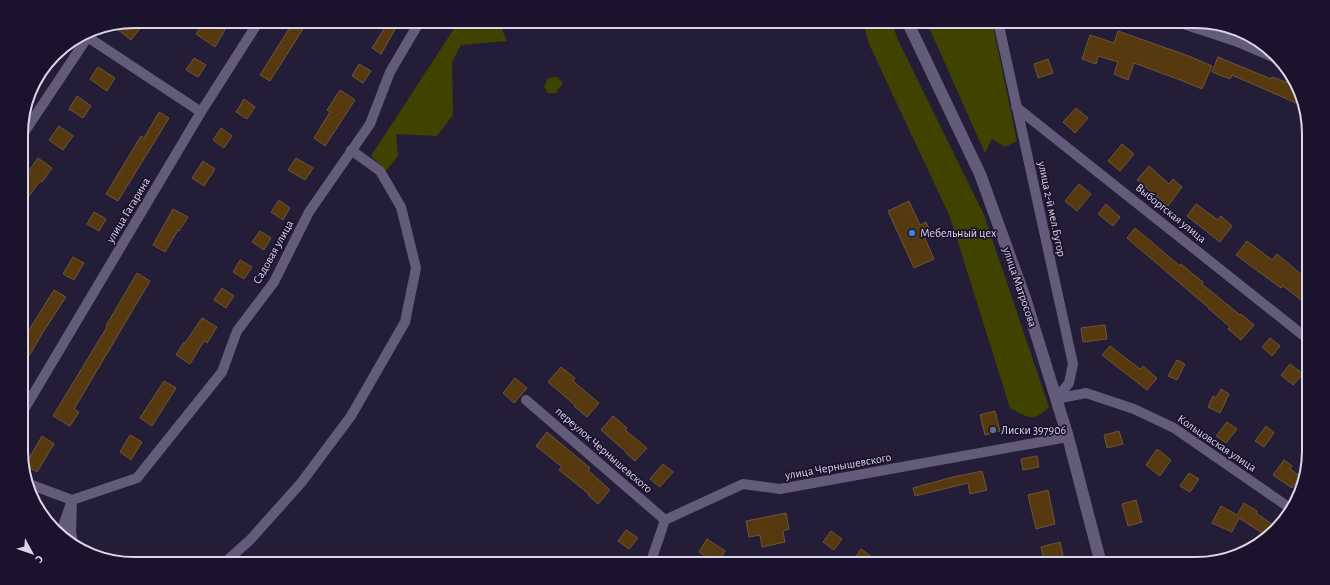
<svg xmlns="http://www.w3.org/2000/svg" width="1330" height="585" font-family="'Alegreya Sans',sans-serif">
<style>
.green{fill:#404200}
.building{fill:#573910;stroke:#6c553b}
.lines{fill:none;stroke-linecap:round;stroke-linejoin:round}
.minor{stroke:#635b7a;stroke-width:10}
.secondary{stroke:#635b7a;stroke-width:12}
.shop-dot{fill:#3f7fe0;stroke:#1b132d;stroke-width:1.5}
.service-dot{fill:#5c6f8a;stroke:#1b132d;stroke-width:1.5}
.labels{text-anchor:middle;stroke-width:3.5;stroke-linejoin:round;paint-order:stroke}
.street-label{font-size:12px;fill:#dbd7e9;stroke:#1b132d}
.poi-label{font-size:12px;fill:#dbd7e9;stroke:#1b132d;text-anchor:start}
.rim{fill:none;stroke:#dbd7e9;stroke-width:2}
</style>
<rect width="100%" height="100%" fill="#241d37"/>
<path class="green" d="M 459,21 L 501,21 L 499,23 L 507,41 L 461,45 L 452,62 L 453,115 L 437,136 L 396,134 L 398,156 L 386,171 L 371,156 Z
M 863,21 L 891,21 L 898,40 L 984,215 L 1049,407 C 1034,423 1027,417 1010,408 L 950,217 L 869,44 Z
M 926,21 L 992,21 L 1017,141 L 1005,147 L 992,139 L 985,153 Z
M 557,77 L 563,83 L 556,93 L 548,93 L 544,87 L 548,78 Z"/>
<path class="building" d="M 134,21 L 136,21 L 142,26 L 131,40 L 117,29 L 122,23 Z
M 205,21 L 230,21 L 215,47 L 196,34 Z
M 294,21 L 308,21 L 270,81 L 260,75 Z
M 389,21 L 400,21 L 381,54 L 372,48 Z
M 1118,31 L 1186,55 L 1212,66 L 1202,89 L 1183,81 L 1134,63 L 1128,80 L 1114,74 L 1118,62 L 1098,56 L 1096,64 L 1082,59 L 1090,35 L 1114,43 Z
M 1218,57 L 1271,79 L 1272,77 L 1294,85 L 1299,96 L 1296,103 L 1232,75 L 1230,79 L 1212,72 Z
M 194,58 L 206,65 L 198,77 L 186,70 Z
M 1048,59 L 1053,73 L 1038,78 L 1034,64 Z
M 359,64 L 371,71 L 363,83 L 352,76 Z
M 98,67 L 115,78 L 107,91 L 90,79 Z
M 340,90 L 355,100 L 325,146 L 314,138 L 330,112 L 327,110 Z
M 77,96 L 91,106 L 83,118 L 69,109 Z
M 244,99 L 255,107 L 247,119 L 236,112 Z
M 1076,108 L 1088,118 L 1075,133 L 1063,122 Z
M 159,112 L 169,118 L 118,201 L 106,194 L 141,136 L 144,138 Z
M 59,126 L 73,136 L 63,150 L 49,140 Z
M 221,128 L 232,136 L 224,148 L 213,140 Z
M 1122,144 L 1134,154 L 1120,171 L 1108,161 Z
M 38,158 L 52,168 L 42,182 L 40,181 L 21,207 L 21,187 L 31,174 L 28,172 Z
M 296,158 L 313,168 L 305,180 L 288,170 Z
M 203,161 L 215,169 L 204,186 L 192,178 Z
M 1149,166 L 1169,184 L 1173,179 L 1182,187 L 1168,206 L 1137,180 Z
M 1079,184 L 1091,194 L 1077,211 L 1065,201 Z
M 279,200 L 290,208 L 283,220 L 271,212 Z
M 909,201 L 920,225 L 926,222 L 931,233 L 924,236 L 934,259 L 914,268 L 888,211 Z
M 1106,204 L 1120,217 L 1113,226 L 1098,214 Z
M 1196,204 L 1218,220 L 1221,216 L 1232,226 L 1220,242 L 1187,216 Z
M 173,209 L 188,217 L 179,231 L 178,230 L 165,252 L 153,245 Z
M 94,212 L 106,219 L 99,231 L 87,224 Z
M 1135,228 L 1180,266 L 1181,264 L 1194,275 L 1203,282 L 1202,284 L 1240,315 L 1241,314 L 1254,325 L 1241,340 L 1228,329 L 1230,327 L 1208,308 L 1209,308 L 1127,238 Z
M 260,231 L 271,238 L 264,250 L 252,242 Z
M 1247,241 L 1272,260 L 1277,254 L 1308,280 L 1309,306 L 1283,286 L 1281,288 L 1236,255 Z
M 73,257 L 84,263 L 74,280 L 63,274 Z
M 240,260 L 252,267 L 244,279 L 233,272 Z
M 137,273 L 150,281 L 74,409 L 79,412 L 70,426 L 53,416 L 107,327 L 106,326 Z
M 222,288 L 234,296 L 226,308 L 214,300 Z
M 54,290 L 66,297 L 43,332 L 22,368 L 22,341 Z
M 202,318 L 217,327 L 207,343 L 204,341 L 190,364 L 176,355 L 184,342 L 185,343 Z
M 1105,325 L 1107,339 L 1083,342 L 1081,328 Z
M 1270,338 L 1280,346 L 1272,356 L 1262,347 Z
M 1110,346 L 1140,369 L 1143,366 L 1157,378 L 1147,390 L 1102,355 Z
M 1177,360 L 1185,364 L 1177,380 L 1168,376 Z
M 1290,364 L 1303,374 L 1293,385 L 1281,375 Z
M 561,367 L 575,378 L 573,381 L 599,403 L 587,417 L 574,406 L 575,405 L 548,382 Z
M 515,378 L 527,388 L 514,403 L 503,393 Z
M 164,381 L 176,388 L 152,426 L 140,418 Z
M 1221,389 L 1229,394 L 1220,413 L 1208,407 L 1213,396 L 1216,398 Z
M 995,411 L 1000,431 L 985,435 L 980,415 Z
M 613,416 L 627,428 L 625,430 L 647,448 L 635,461 L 626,453 L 626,452 L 601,430 Z
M 1227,422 L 1237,429 L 1226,443 L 1216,436 Z
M 1266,426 L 1274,433 L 1264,447 L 1255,441 Z
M 1119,431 L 1123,444 L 1107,448 L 1104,435 Z
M 547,432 L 590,468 L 588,470 L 610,490 L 598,504 L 588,495 L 589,494 L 559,470 L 562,467 L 536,446 Z
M 130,435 L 142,442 L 131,460 L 120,452 Z
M 42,436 L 54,444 L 37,472 L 25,465 Z
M 1157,449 L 1171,460 L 1160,476 L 1146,465 Z
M 1037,456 L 1039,467 L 1023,470 L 1021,459 Z
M 1284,460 L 1292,466 L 1290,469 L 1300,476 L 1292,488 L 1273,475 Z
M 663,464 L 673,472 L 660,487 L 650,479 Z
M 982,471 L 987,490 L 970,494 L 968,483 L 915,496 L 913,488 L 953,477 Z
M 1189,473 L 1199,479 L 1190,492 L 1180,486 Z
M 1048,490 L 1055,524 L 1036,529 L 1028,495 Z
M 1136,500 L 1142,522 L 1128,526 L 1122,504 Z
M 1244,503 L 1257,511 L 1256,513 L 1276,527 L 1268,537 L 1239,518 L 1232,532 L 1212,523 L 1221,506 L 1237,515 Z
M 786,513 L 789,529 L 783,531 L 785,542 L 762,547 L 760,535 L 749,537 L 746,521 Z
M 626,530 L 638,538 L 629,549 L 618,541 Z
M 831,531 L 842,539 L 834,550 L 823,542 Z
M 707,539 L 725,551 L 717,564 L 699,552 Z
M 1060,542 L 1065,564 L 1045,564 L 1041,547 Z
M 861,549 L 872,557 L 868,564 L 851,564 Z"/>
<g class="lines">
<path class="minor" d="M 998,21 L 1073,364 L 1069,383 L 1056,399
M 1174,21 L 1235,41 L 1278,59
M 83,34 L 201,112
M 1016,107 L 1309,340
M 21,137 L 93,29
M 1056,399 L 1086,393 L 1134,409 L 1174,428 L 1290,508
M 526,400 L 665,520
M 22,413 L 201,112 L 259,21
M 29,484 L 72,500 L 71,532 L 73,542
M 61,532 L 72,500 L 137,478 L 222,372 L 237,331 L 274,282 L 309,212 L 370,124 L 390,72 L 420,21
M 223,564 L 250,540 L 301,483 L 351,416 L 405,322 L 416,268 L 401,207 L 380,171 L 351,150
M 650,564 L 665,520 L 743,484 L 780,489 L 1068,437
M 810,564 L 811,562 L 814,564"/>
<path class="secondary" d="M 907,21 L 980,174 L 1025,298 L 1068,437 L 1101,564"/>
</g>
<circle class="shop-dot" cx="912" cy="233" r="4"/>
<circle class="service-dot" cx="993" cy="430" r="4"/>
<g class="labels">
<g class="street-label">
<text transform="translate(1052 209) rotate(78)" y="4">улица 2-й мел.Бугор</text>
<text transform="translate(128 210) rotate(-59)" y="4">улица Гагарина</text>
<text transform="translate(1171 213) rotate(39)" y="4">Выборгская улица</text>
<text transform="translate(273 252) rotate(-61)" y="4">Садовая улица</text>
<text transform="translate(1020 287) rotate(71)" y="4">улица Матросова</text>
<text transform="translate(1217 443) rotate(34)" y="4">Кольцовская улица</text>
<text transform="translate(604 450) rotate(41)" y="4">переулок Чернышевского</text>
<text transform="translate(838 466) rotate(-10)" y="4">улица Чернышевского</text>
</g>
<g class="poi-label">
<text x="920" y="237">Мебельный цех</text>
<text x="1001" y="434">Лиски 397906</text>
</g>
</g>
<path d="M0 0H1330V585H0ZM134 28H1196A106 106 0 0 1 1302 134V451A106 106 0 0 1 1196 557H134A106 106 0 0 1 28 451V134A106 106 0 0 1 134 28Z" fill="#1b132d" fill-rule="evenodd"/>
<path class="rim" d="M134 28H1196A106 106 0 0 1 1302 134V451A106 106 0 0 1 1196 557H134A106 106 0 0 1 28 451V134A106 106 0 0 1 134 28Z"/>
<g transform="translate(32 553) rotate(130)" stroke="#1b132d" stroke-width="3" paint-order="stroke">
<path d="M0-3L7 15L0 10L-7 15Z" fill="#dbd7e9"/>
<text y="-6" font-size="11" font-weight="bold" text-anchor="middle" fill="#dbd7e9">С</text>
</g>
</svg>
